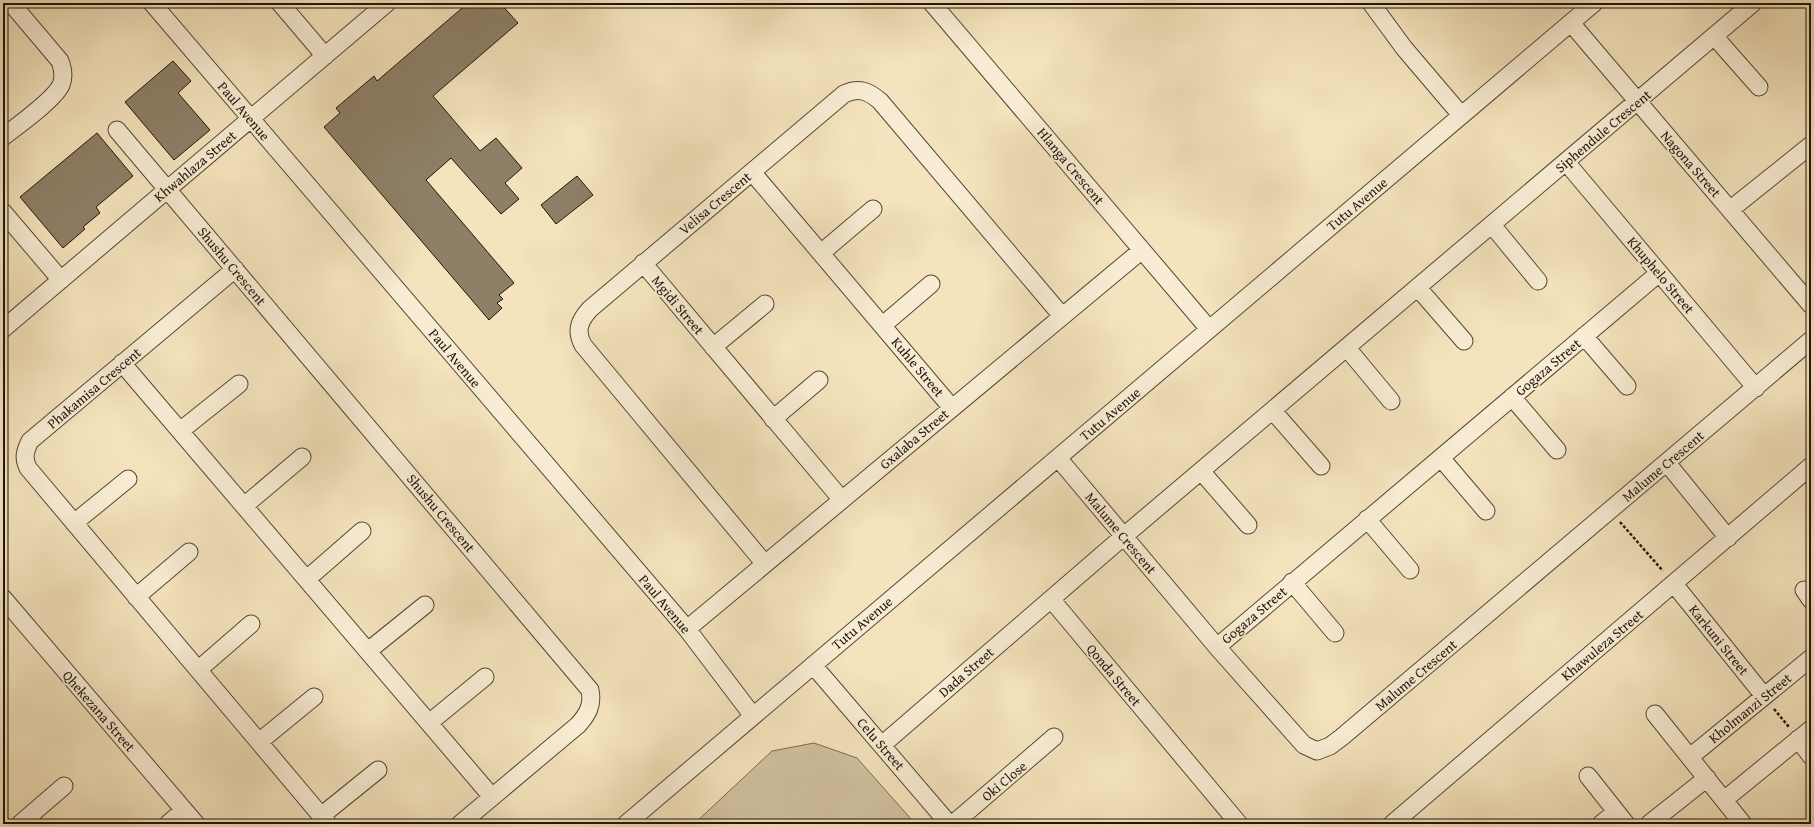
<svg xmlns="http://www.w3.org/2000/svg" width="1814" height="827" font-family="'Gentium Book Plus',serif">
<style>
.green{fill:#d0c09e;stroke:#776a54}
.building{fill:#8d8067;stroke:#1e1509}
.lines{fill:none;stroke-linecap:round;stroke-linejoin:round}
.minor-casing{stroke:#544836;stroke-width:19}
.path{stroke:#1e1509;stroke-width:2.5;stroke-dasharray:3 2;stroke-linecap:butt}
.minor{stroke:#f8edd4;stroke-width:17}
.labels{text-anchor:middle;stroke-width:3.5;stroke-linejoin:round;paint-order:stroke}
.street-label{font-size:14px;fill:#1e1509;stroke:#f8edd4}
</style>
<rect width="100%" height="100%" fill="#f4e3bd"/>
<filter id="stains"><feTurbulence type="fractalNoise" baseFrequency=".005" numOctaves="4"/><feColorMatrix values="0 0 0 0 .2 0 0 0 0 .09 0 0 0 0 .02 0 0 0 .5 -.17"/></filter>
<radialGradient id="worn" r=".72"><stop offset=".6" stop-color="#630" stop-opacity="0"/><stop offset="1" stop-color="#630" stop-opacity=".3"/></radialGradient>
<path class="green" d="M 814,743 L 857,758 L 911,819 L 913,824 L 694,824 L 772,751 Z"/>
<path class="building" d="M 468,3 L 500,3 L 518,23 L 433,96 L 480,151 L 496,138 L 522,168 L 505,183 L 519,199 L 501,214 L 451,158 L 426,180 L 514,283 L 499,295 L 503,299 L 497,303 L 502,308 L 489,320 L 324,127 L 340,113 L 336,108 L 374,76 L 377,81 Z
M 173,61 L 191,81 L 178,93 L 210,130 L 174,160 L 125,102 Z
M 97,133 L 133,176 L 96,207 L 100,213 L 83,227 L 85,229 L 63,248 L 20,197 Z
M 577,176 L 593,195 L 556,224 L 541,205 Z"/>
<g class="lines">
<g class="minor-casing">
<path id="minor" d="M 152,3 L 687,629 L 753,716
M 280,3 L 325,56
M 932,3 L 1209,329
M 1371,3 L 1404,48 L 1461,115
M 1571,23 L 1811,305
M 1714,36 L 1759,87
M 117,130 L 590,690 C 593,705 588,714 578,725 L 460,824
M 3,137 C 17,126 54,100 61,85 C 64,78 63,69 60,61 L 11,3
M 1566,162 L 1756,388
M 752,172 L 952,408
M 1731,209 L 1811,145
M 3,212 L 61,280
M 1492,225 L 1538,281
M 821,253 L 873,209
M 643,263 L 842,500
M 235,269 L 30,441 C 25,451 23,458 28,468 L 328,824
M 1418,288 L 1464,341
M 883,325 L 931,284
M 3,329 L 387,3
M 1584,336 L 1627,386
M 713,347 L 765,304
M 1347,348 L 1391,401
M 122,363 L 492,797
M 1512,397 L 1557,450
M 1273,411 L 1321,466
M 773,419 L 819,380
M 180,431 L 239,384
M 1058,458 L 1217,647 L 1304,745 L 1317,751 L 1330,746 L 1342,737 L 1811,340
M 1441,458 L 1486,511
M 1667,463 L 1728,538
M 1201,471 L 1248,525
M 244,506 L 302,457
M 1367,519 L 1410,570
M 74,523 L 128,479
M 765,564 L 583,345 C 575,330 580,320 590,309 L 844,94 C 859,87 868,91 880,101 L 1062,316
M 307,579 L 362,531
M 1292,582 L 1335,633
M 1674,584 L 1764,696
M 1804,590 L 1811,600
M 136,597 L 189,552
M 3,598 L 196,824
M 1051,599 L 1239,824
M 687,629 L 1142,250
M 1217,647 L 1659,273
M 368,651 L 425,605
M 813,665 L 949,824
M 198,670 L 251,624
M 1655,714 L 1743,824
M 429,723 L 485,677
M 1798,739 L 1811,756
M 259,742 L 314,697
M 882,745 L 1124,536 L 1753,3
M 1690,757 L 1811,658
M 1588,776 L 1626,824
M 1724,800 L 1811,729
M 321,816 L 378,770
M 20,824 L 64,786
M 168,824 L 184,810
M 626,824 L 1594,3
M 953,824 L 1054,737
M 1392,824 L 1811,466
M 1601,824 L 1616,812
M 1649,824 L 1707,778"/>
</g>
<path class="path" d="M 1620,522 L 1663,571
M 1774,709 L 1789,727"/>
<use href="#minor" class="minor"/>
</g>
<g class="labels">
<g class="street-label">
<text transform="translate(244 111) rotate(50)" y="5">Paul Avenue</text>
<text transform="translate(1603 131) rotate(-40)" y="5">Siphendule Crescent</text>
<text transform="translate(1691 164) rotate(49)" y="5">Nagona Street</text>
<text transform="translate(195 166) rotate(-40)" y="5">Khwahlaza Street</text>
<text transform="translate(1071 166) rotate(50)" y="5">Hlanga Crescent</text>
<text transform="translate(715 203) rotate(-40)" y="5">Velisa Crescent</text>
<text transform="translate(1357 204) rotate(-40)" y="5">Tutu Avenue</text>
<text transform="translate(232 266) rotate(50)" y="5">Shushu Crescent</text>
<text transform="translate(1661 275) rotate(50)" y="5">Khuphelo Street</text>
<text transform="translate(678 305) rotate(50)" y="5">Mgidi Street</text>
<text transform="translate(455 358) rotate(50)" y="5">Paul Avenue</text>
<text transform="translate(918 367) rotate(50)" y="5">Kuhle Street</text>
<text transform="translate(1548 367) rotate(-40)" y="5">Gogaza Street</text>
<text transform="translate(94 388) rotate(-40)" y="5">Phakamisa Crescent</text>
<text transform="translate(1110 414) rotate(-40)" y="5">Tutu Avenue</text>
<text transform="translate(914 439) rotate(-40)" y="5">Gxalaba Street</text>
<text transform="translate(1663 466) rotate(-40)" y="5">Malume Crescent</text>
<text transform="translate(441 513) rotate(50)" y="5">Shushu Crescent</text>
<text transform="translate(1121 533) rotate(50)" y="5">Malume Crescent</text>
<text transform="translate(665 604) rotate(50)" y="5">Paul Avenue</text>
<text transform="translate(1254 615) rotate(-40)" y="5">Gogaza Street</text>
<text transform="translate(862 623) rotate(-40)" y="5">Tutu Avenue</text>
<text transform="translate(1719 640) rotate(51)" y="5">Karkuni Street</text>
<text transform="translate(1602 645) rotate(-40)" y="5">Khawuleza Street</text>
<text transform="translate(966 672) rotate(-41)" y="5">Dada Street</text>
<text transform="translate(1114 675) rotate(50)" y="5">Qonda Street</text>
<text transform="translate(1416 675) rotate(-40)" y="5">Malume Crescent</text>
<text transform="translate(1750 708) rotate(-39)" y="5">Kholmanzi Street</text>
<text transform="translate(99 711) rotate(49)" y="5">Qhekezana Street</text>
<text transform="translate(881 744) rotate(49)" y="5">Celu Street</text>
<text transform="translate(1004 781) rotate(-40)" y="5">Oki Close</text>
</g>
</g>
<rect width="1814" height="827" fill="none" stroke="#f4e3bd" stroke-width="16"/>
<rect x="4" y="4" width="1806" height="819" fill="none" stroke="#1e1509" stroke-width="2"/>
<rect x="8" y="8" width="1798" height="811" fill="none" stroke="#1e1509"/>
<rect width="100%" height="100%" filter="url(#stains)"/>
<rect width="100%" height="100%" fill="url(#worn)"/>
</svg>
